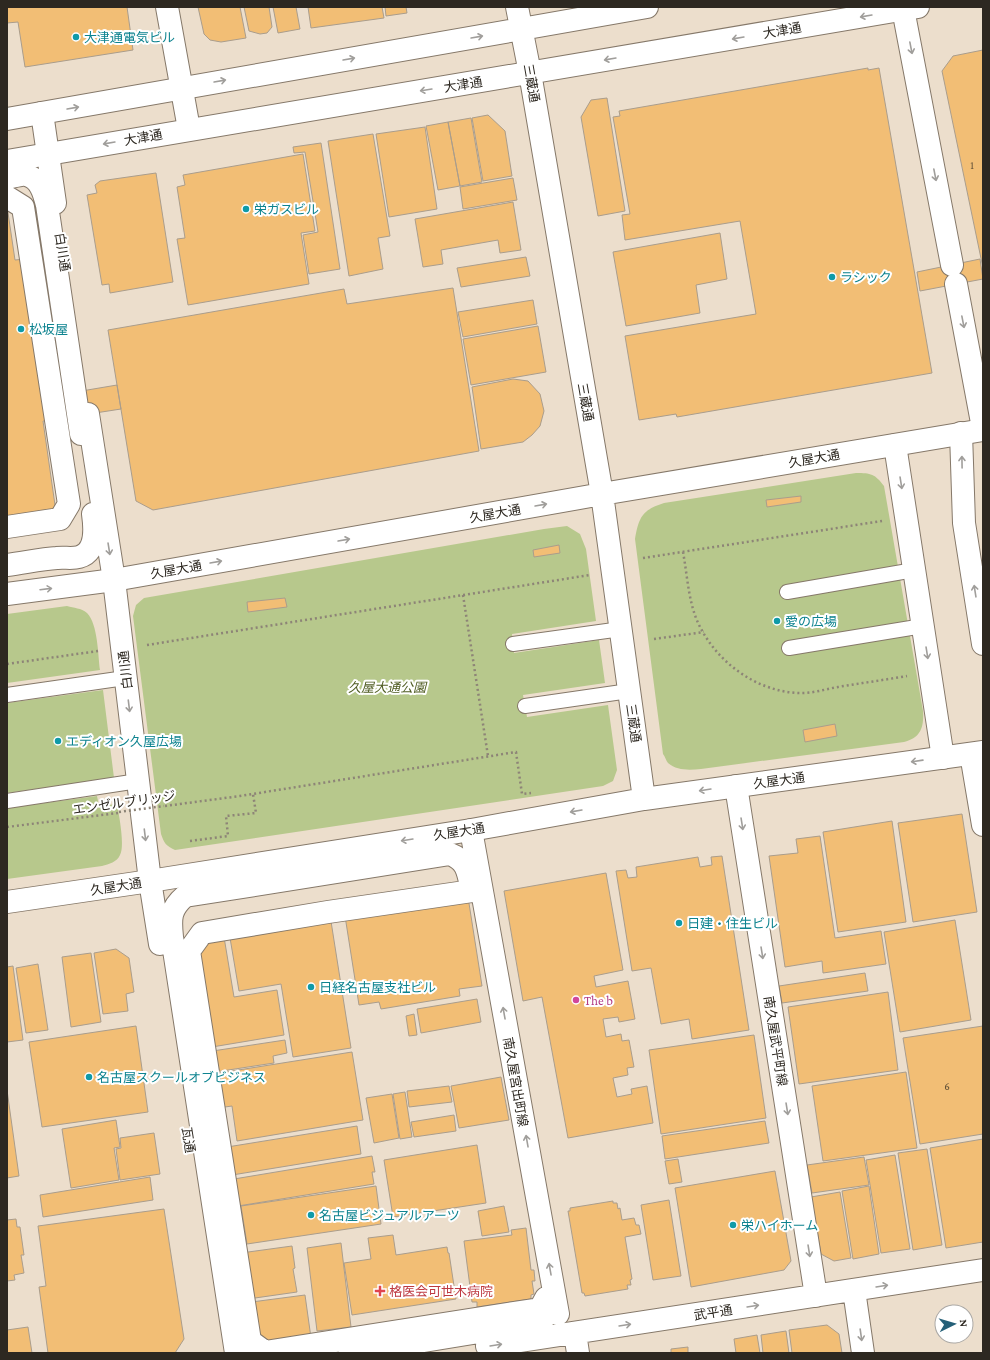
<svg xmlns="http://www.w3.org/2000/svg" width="990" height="1360" font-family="'Crimson Pro','Noto Sans JP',serif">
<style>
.green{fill:#b7c88c}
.building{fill:#f2be75;stroke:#aa9d8c}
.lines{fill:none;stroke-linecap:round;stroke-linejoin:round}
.lane-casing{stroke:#857869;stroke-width:16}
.street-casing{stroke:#857869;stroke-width:24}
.secondary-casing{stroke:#857869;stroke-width:24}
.path{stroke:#8d8477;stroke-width:2.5;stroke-dasharray:2 3;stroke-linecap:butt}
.lane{stroke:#fff;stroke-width:14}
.street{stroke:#fff;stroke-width:22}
.secondary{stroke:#fff;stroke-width:22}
.path-bridge{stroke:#8d8477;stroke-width:2.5;stroke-dasharray:2 3;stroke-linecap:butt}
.oneway{stroke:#a09e9b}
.culture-dot{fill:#0f9aa8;stroke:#fff;stroke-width:1.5}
.hotel-dot{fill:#d1479c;stroke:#fff;stroke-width:1.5}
.health-dot{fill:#e0444e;stroke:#fff;stroke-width:1.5}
.labels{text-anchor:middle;stroke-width:4;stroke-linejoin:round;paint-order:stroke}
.number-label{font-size:11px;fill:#5e4e36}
.street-label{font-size:13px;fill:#2d2821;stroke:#fff}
.culture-label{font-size:13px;fill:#0d838f;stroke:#fff;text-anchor:start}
.park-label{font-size:13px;font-style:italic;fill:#505d23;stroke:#fff}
.hotel-label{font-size:13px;fill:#b23c85;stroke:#fff;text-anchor:start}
.health-label{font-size:13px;fill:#be3a42;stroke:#fff;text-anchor:start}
</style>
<rect width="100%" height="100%" fill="#ecdecc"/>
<path class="green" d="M 856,473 C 871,473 875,474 884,486 L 923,711 C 924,727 921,738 904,742 L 701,769 C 690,770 677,771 668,763 C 666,761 665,756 663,754 L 635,539 C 639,517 642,510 664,503 Z
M 567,526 L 580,534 L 586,549 L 596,621 L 512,634 L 514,653 L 599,640 L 605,683 L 523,695 L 527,717 L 608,705 L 617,770 L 613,781 L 603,786 L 175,850 C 166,846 164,843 161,834 L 133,616 L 136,605 L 144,598 L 544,529 Z
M 67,606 C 74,608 81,608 87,613 C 98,624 98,655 100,670 L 7,683 L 7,614 Z
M 103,690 L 114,778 L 7,793 L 7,703 Z
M 97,796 L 99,806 L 117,804 C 119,815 125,846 120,855 C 117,862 109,864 102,866 L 7,879 L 7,807 L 7,808 Z"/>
<path class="building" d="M 7,7 L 127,7 L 133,50 L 25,67 L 18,22 L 7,23 Z
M 198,7 L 240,7 L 246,38 L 221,42 L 210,40 L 204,34 Z
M 244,7 L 269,7 L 272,27 L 267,33 L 260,34 L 249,31 Z
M 273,7 L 296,7 L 300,29 L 278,33 Z
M 308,7 L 382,7 L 384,18 L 311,28 Z
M 385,7 L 406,7 L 407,13 L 386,16 Z
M 983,50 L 983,268 L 942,71 L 953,56 Z
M 868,68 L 868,70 L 879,68 L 932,373 L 677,417 L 676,414 L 639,420 L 625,336 L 756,314 L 740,221 L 625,240 L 622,215 L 630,214 L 613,117 L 620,116 L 619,111 Z
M 607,98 L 625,211 L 598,216 L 581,117 L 591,100 Z
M 488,115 L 505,131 L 512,176 L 483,181 L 472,118 Z
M 471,118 L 482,182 L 460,186 L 448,122 Z
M 448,122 L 460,186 L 438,190 L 426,126 Z
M 425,127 L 437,209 L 389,217 L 376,134 Z
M 373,134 L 390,236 L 378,238 L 383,269 L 349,276 L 328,141 Z
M 321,143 L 340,269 L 309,274 L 303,235 L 318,232 L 305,152 L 294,153 L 293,147 Z
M 303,154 L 315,231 L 301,233 L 309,284 L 188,305 L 177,239 L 185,238 L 177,187 L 185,185 L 183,175 Z
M 156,173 L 173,282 L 110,293 L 109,284 L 102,285 L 87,195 L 97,193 L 95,185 L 100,181 Z
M 513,178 L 517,200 L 463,209 L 460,187 Z
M 513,202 L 521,250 L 500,253 L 498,240 L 441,250 L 443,264 L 423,267 L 415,219 Z
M 7,206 L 15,260 L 25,259 L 48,421 L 43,421 L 57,519 L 7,526 Z
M 720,233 L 727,279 L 696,285 L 700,313 L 626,326 L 613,252 Z
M 526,257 L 530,276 L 461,287 L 457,268 Z
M 980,259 L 983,279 L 920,291 L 917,272 Z
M 453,288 L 479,451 L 153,510 L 136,501 L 108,330 L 344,289 L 347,304 Z
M 533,300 L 537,324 L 463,337 L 458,312 Z
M 538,326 L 546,372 L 471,385 L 463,339 Z
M 513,379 L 528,381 L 540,394 L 544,411 L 540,426 L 532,435 L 523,442 L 481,449 L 472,387 Z
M 117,385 L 121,409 L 50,420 L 46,397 Z
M 801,496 L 801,502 L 767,507 L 766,500 Z
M 559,545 L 560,553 L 534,557 L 533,550 Z
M 285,598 L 287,607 L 248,612 L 247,602 Z
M 835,724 L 837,736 L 805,742 L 803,730 Z
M 962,814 L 977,912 L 913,922 L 898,823 Z
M 892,821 L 906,922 L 838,932 L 823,832 Z
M 820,836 L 835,938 L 881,931 L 886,964 L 823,973 L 822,961 L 785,967 L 769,856 L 798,853 L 796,839 Z
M 722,856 L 749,1030 L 692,1039 L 689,1019 L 661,1024 L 651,968 L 632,971 L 616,871 L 626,870 L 628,878 L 637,877 L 636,867 L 698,857 L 700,867 L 712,865 L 711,857 Z
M 606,873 L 623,970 L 594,976 L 596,987 L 628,981 L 635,1019 L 619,1022 L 618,1017 L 603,1019 L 606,1037 L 621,1034 L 622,1041 L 629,1040 L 634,1067 L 627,1068 L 628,1075 L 613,1078 L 617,1097 L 632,1094 L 631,1089 L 647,1086 L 653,1123 L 568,1138 L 542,997 L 523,1001 L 504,891 Z
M 468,897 L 482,986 L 459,989 L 460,996 L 381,1009 L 379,1002 L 359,1005 L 345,916 Z
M 330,915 L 351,1048 L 293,1057 L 281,984 L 239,991 L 229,932 Z
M 955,920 L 971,1020 L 900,1032 L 884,932 Z
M 223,931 L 234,997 L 277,990 L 284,1035 L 206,1048 L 190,952 Z
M 116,949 L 129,958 L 134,992 L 126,994 L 128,1011 L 103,1014 L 94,953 Z
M 91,953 L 101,1022 L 71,1027 L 62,957 Z
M 38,964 L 48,1030 L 26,1033 L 16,968 Z
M 13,966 L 23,1040 L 7,1042 L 7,967 Z
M 865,973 L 868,991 L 782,1003 L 779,986 Z
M 888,992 L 898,1070 L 799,1084 L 788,1007 Z
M 477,999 L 481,1022 L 421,1033 L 417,1009 Z
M 414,1014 L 417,1035 L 409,1036 L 406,1016 Z
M 136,1026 L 148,1112 L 42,1127 L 29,1042 Z
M 983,1026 L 983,1134 L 920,1144 L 903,1038 Z
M 754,1035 L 766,1118 L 661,1134 L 649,1050 Z
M 285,1040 L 287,1053 L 273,1056 L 274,1063 L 209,1073 L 206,1052 Z
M 352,1052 L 363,1120 L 237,1141 L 232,1106 L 218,1108 L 213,1074 Z
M 906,1072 L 917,1148 L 823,1161 L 812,1086 Z
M 501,1077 L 509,1120 L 459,1128 L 451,1086 Z
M 449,1086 L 452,1102 L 409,1107 L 407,1091 Z
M 7,1090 L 19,1176 L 7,1178 Z
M 405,1092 L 412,1137 L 400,1139 L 393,1094 Z
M 392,1094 L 399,1138 L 374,1143 L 366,1098 Z
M 454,1115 L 456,1131 L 414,1137 L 411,1122 Z
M 116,1120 L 120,1147 L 114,1148 L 119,1180 L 71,1188 L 62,1129 Z
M 765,1121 L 769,1143 L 665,1159 L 662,1136 Z
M 357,1126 L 361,1154 L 226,1176 L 221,1148 Z
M 154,1133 L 160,1174 L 120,1180 L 116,1149 L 121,1148 L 120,1138 Z
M 983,1139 L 983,1242 L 946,1248 L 930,1148 Z
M 477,1145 L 486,1203 L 393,1217 L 384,1160 Z
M 927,1149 L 942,1245 L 913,1250 L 898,1153 Z
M 895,1155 L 910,1249 L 881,1253 L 866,1160 Z
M 372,1156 L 375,1172 L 372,1172 L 374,1184 L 238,1206 L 234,1179 Z
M 864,1157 L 869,1185 L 812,1193 L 807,1165 Z
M 678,1159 L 682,1182 L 669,1184 L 665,1161 Z
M 775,1171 L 791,1261 L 784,1270 L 691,1287 L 675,1188 Z
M 150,1177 L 153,1200 L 43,1217 L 40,1195 Z
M 376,1186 L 381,1224 L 247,1244 L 241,1206 Z
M 869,1186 L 879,1254 L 853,1259 L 842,1191 Z
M 840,1192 L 851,1258 L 834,1261 L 821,1254 L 811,1197 Z
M 669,1200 L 681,1276 L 653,1280 L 641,1205 Z
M 613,1201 L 613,1203 L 617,1203 L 618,1209 L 620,1208 L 622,1220 L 634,1218 L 636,1225 L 639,1225 L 641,1234 L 625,1237 L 632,1279 L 630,1280 L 631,1285 L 627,1285 L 628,1289 L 585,1296 L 584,1293 L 582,1293 L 568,1211 L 570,1211 L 570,1208 Z
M 504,1206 L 509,1232 L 482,1236 L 478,1211 Z
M 164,1209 L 184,1339 L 175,1353 L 48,1353 L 39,1287 L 46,1286 L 38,1226 Z
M 16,1219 L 17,1227 L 20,1227 L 24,1255 L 21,1255 L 24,1273 L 14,1275 L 15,1280 L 7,1281 L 7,1220 Z
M 526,1228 L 531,1270 L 534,1270 L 535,1281 L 532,1281 L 534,1294 L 531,1295 L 531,1299 L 477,1307 L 477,1302 L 472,1302 L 464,1241 L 512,1235 L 511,1230 Z
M 393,1235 L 396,1255 L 447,1247 L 448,1253 L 449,1253 L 456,1299 L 352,1315 L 344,1263 L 371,1259 L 368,1238 Z
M 341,1243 L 351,1327 L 317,1331 L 307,1248 Z
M 292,1246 L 295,1268 L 293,1269 L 297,1292 L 248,1299 L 241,1253 Z
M 305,1295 L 312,1345 L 250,1340 L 244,1303 Z
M 827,1325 L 839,1334 L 842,1353 L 792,1353 L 789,1330 Z
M 28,1327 L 32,1353 L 7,1353 L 7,1330 Z
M 786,1331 L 789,1353 L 763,1353 L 761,1335 Z
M 757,1335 L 760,1353 L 736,1353 L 734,1339 Z
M 688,1347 L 688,1353 L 671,1353 L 671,1349 Z"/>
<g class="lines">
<g class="lane-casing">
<path id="lane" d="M 787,592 L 914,570
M 513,644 L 621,629
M 789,648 L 923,626
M 7,695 L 125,678
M 525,706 L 629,691
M 7,801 L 138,781"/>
</g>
<g class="street-casing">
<path id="street" d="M 167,7 L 189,129
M 903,9 L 952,265
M 42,113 L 55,203
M 7,178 C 13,177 21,174 26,175 C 40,178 44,193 47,205 L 81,434
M 7,197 L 23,207 L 69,504 L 60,519 L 7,527
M 956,284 L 983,428
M 88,414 L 114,580 L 150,881 L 160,944
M 961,433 L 964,523 L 983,644
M 895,445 L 943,758
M 7,565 C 24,563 40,559 57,558 C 64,557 72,559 79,557 C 97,552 95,528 93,514
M 971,754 L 983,825
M 736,786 L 816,1296
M 471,830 L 558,1314
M 854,1290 L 863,1353
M 575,1333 L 578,1353
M 487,1346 L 983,1270
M 236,1353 L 172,937 C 170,918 170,909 185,896 L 450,854 C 468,861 468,873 472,891 L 328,912 L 202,933 L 189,951 L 250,1341 L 265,1352 L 540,1309 L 546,1298 C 548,1311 549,1319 534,1323 L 350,1353"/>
</g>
<g class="secondary-casing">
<path id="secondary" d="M 517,7 L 530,73 L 602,494 L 644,799
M 7,119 L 647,7
M 7,161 L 918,7
M 7,594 L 114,580 L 602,494 L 983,430
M 7,902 L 150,881 L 471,830 L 644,799 L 983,752"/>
</g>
<path class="path" d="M 683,552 C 687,573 688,597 696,618 C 713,660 756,693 802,693 C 814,693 826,689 838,687 C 861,683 884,680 907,676
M 643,558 L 882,521
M 463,595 L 488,756
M 654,639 L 704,632
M 147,645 L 590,575
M 7,664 L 98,651
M 165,806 L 240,796 L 516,752 L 522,794 L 531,793
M 7,827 L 118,813
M 190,841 L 228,836 L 226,816 L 256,813 L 253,794"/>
<use href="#lane" class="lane"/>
<use href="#street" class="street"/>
<use href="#secondary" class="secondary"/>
<path class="path-bridge" d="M 119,812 L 164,806"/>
</g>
<defs><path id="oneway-shaft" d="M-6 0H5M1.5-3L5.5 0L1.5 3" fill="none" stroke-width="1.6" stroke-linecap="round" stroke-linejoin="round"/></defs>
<g class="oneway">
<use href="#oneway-shaft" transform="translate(866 16) rotate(170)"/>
<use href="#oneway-shaft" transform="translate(477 37) rotate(-10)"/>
<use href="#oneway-shaft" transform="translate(738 38) rotate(170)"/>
<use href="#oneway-shaft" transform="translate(911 48) rotate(79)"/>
<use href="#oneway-shaft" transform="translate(349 59) rotate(-10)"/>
<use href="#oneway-shaft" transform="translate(610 59) rotate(170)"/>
<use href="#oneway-shaft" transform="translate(220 81) rotate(-10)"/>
<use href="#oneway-shaft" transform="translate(426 90) rotate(171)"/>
<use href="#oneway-shaft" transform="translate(73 108) rotate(-10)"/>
<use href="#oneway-shaft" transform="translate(109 143) rotate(170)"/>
<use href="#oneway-shaft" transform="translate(935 175) rotate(79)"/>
<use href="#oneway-shaft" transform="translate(963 322) rotate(79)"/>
<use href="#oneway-shaft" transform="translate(962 462) rotate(-91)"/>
<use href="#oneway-shaft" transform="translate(901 483) rotate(81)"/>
<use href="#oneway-shaft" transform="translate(541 505) rotate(-10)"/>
<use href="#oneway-shaft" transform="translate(344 540) rotate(-10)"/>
<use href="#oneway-shaft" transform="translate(109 549) rotate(81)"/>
<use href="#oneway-shaft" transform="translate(216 562) rotate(-10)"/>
<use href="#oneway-shaft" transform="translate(46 589) rotate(-7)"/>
<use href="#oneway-shaft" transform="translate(975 591) rotate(-99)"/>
<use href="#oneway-shaft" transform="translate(927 653) rotate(81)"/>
<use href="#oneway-shaft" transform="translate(129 706) rotate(83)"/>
<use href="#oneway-shaft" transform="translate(917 761) rotate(172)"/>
<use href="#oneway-shaft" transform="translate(705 790) rotate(171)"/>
<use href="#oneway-shaft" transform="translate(576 811) rotate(170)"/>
<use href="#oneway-shaft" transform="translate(742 824) rotate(81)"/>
<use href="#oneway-shaft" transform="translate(145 835) rotate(83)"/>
<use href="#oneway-shaft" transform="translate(407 840) rotate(171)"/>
<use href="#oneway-shaft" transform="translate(762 953) rotate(81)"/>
<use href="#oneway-shaft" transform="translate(504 1013) rotate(-100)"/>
<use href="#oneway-shaft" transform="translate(787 1109) rotate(81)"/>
<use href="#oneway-shaft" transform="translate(527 1141) rotate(-100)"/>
<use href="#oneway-shaft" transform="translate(809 1251) rotate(81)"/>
<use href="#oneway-shaft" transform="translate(550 1269) rotate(-100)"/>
<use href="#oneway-shaft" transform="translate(882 1286) rotate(-9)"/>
<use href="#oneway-shaft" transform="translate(753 1306) rotate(-9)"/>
<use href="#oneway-shaft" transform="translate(625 1325) rotate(-9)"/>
<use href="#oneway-shaft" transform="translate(861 1335) rotate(82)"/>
<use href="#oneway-shaft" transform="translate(496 1345) rotate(-9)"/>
</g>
<g class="culture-dot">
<circle cx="76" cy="37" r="4"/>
<circle cx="246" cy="209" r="4"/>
<circle cx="832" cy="277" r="4"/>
<circle cx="21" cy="329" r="4"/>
<circle cx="777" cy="621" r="4"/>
<circle cx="58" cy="741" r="4"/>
<circle cx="679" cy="923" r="4"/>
<circle cx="311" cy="987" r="4"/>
<circle cx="89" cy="1077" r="4"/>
<circle cx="311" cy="1215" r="4"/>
<circle cx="733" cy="1225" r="4"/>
</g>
<circle class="hotel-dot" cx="576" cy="1000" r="4"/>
<path class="health-dot" d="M378 1285h4v4h4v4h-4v4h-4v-4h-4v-4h4z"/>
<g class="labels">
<g class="number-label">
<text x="972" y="169">1</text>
<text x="947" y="1090">6</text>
</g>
<g class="street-label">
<text transform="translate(782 30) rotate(-10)" y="5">大津通</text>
<text transform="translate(532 83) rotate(80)" y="5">三蔵通</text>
<text transform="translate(463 84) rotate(-9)" y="5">大津通</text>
<text transform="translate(143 137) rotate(-10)" y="5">大津通</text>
<text transform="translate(63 252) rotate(81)" y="5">白川通</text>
<text transform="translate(586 402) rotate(80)" y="5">三蔵通</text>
<text transform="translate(814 458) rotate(-10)" y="5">久屋大通</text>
<text transform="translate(495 513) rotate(-10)" y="5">久屋大通</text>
<text transform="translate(176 569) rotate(-10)" y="5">久屋大通</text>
<text transform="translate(125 670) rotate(-97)" y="5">白川通</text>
<text transform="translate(634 723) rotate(82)" y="5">三蔵通</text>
<text transform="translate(779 780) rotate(-8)" y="5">久屋大通</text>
<text transform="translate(124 802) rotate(-8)" y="5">エンゼルブリッジ</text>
<text transform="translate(459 831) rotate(-9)" y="5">久屋大通</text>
<text transform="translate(116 886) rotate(-9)" y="5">久屋大通</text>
<text transform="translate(776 1041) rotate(81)" y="5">南久屋武平町線</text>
<text transform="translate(516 1082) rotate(80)" y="5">南久屋宮出町線</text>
<text transform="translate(189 1140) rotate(81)" y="5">瓦通</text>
<text transform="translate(713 1312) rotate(-9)" y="5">武平通</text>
</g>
<g class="culture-label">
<text x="84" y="42">大津通電気ビル</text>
<text x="254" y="214">栄ガスビル</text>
<text x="840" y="282">ラシック</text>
<text x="29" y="334">松坂屋</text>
<text x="785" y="626">愛の広場</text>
<text x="66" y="746">エディオン久屋広場</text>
<text x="687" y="928">日建・住生ビル</text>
<text x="319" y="992">日経名古屋支社ビル</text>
<text x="97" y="1082">名古屋スクールオブビジネス</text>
<text x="319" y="1220">名古屋ビジュアルアーツ</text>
<text x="741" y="1230">栄ハイホーム</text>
</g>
<g class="park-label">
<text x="387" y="692">久屋大通公園</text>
</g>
<g class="hotel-label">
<text x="584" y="1005">The b</text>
</g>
<g class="health-label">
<text x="389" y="1296">格医会可世木病院</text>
</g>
</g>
<rect width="990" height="1360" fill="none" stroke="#2d2821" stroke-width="16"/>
<g transform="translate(954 1324) rotate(85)"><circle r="19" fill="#ffffff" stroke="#aba9a6"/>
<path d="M0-3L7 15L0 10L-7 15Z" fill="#256078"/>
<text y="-6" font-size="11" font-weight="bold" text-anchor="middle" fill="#2d2821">N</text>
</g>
</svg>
